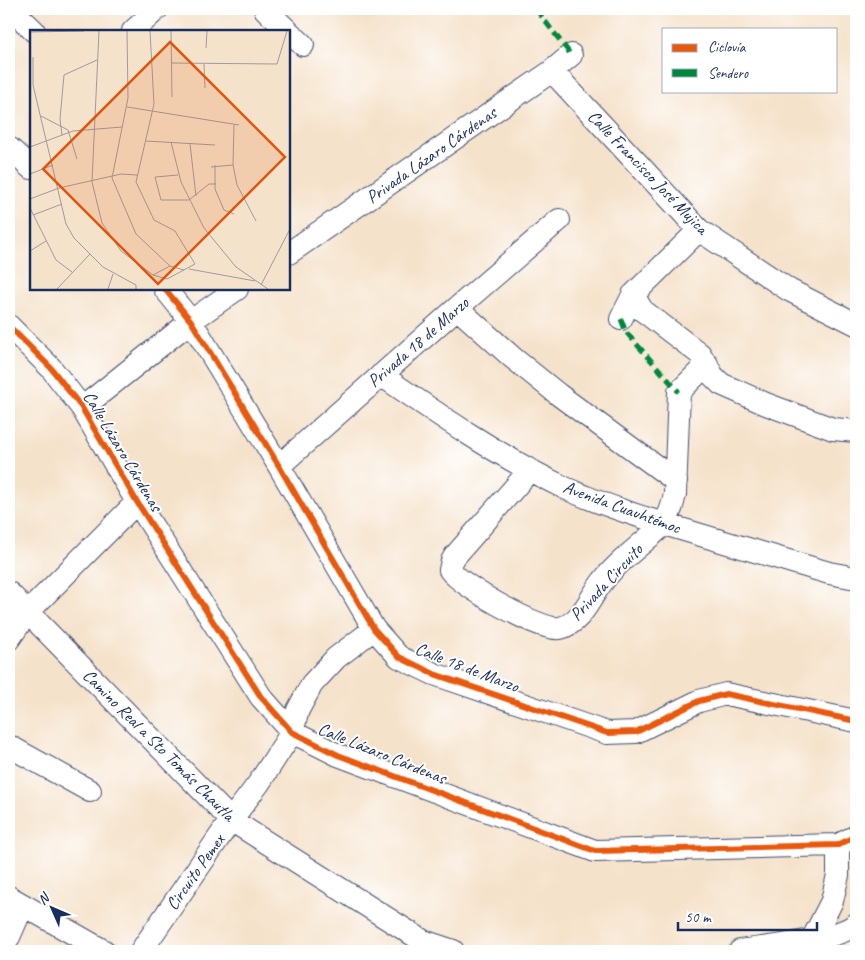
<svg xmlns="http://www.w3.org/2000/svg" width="865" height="960" font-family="Caveat,sans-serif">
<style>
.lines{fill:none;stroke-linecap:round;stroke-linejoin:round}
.street-casing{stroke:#3c4a6e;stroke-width:24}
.street{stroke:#fff;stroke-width:22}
.quiet{stroke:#00873e;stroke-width:5;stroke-dasharray:10 5;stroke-linecap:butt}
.cycleway-casing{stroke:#fff;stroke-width:9}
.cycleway{stroke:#e8590c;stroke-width:6}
.labels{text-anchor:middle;stroke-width:4;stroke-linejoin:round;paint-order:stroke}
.street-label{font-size:18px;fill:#1b2f5e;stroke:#fff}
.inset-road{fill:none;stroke:#9e9a9f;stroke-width:1}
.view{fill:#de5710;fill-opacity:0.15;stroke:#de5710;stroke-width:2.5}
.inset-edge{fill:none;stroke:#1b2f5e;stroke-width:2.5}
</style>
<rect width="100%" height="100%" fill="#fff"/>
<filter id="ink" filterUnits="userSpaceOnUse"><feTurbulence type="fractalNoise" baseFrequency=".02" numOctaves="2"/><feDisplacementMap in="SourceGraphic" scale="10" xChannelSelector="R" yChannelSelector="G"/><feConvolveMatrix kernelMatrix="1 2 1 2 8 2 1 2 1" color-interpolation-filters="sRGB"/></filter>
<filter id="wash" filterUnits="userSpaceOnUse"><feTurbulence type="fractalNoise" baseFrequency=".0096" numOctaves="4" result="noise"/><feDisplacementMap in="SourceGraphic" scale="20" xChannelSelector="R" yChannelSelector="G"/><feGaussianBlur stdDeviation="1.12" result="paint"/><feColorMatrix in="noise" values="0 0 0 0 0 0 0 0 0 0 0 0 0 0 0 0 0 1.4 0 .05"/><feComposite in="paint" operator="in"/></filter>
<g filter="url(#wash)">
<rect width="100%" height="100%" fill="#f5e2ca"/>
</g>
<g filter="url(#ink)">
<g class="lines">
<g class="street-casing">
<path id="street" d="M 11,9 L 34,31
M 265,9 L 288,31
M 133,31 L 157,9
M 289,32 L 303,45
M 552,71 L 699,230 L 789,290 L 856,324
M 9,148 L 31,168
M 289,253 L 552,71 L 571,55
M 165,289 L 191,321 L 279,466 L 374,629 L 399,657 L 434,674 L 607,733 L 636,732 L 699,701 L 726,694 L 856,721
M 633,295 L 642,310 L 700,354 L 713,376 L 721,384 L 766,404 L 833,429 L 856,431
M 457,308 L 513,358 L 559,395 L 676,481
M 621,319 L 633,295 L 699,230
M 9,326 L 51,368 L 82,408 L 137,502 L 261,697 L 292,732 L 338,755 L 595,851 L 838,845 L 856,836
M 381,375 C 440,416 500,457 565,488 C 607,507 651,520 694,533 C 739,546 784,560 829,573 L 856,578
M 82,408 L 191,321 L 237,289
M 279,466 L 457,308 L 559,220
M 530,470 L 455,556 L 452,561 L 450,570 C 461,586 542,632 560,628 C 582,623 590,597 603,581 C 615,565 632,552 647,539 C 653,534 660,529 664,523 C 670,515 673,504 675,494 L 679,392 L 707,364
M 9,593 L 231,820 L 423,941 L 453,951
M 9,639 L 27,613 L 137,502
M 9,746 L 90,791
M 9,897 L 104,951
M 9,937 L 23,905
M 812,940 L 832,901 L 838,875 L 838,845
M 141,951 L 231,820 L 259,783 L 292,732 L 298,710 L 312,684 L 336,658 L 374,629
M 740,951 C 766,947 838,940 856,924"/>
</g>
<use href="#street" class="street"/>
<path class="quiet" d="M 536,9 L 571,55
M 621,319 L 626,332 L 679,392"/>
<g class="cycleway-casing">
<path id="cycleway" d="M 165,289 L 191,321 L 279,466 L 374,629 L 399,657 L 434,674 L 607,733 L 636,732 L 699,701 L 726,694 L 856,721
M 9,326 L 51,368 L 82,408 L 137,502 L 261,697 L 292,732 L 338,755 L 595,851 L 838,845 L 856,836"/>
</g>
<use href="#cycleway" class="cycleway"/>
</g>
</g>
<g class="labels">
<g class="street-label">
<text transform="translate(431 155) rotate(-35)" y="6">Privada Lázaro Cárdenas</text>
<text transform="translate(648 172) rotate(46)" y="6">Calle Francisco José Mujica</text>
<text transform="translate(418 342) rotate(-41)" y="6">Privada 18 de Marzo</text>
<text transform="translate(123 451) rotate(59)" y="6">Calle Lázaro Cárdenas</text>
<text transform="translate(622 507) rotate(20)" y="6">Avenida Cuauhtémoc</text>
<text transform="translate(606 582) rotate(-47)" y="6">Privada Circuito</text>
<text transform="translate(467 667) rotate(21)" y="6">Calle 18 de Marzo</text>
<text transform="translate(159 745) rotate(45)" y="6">Camino Real a Sto Tomás Chautla</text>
<text transform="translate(382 753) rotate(22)" y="6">Calle Lázaro Cárdenas</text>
<text transform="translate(195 872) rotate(-55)" y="6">Circuito Pemex</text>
</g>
</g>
<g transform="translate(30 30)">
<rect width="260" height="260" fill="#f5e2ca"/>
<path class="inset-road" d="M 69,1 L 62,152 L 72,193 L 91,221 L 123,245 L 137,249 L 165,234 L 145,201 L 124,190 L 106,152 L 124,74 L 120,1M 97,1 L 98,68 L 82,148 L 106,204 L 140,236 L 154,240M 141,1 L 142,67M 0,2 L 54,1M 176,18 L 177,1M 3,27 L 3,55 L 36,194 L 44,208 L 73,237 L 106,255 L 106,259M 141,33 L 247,34 L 257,1M 174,34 L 175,58M 97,77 L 209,95M 11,86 L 38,100 L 47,129M 204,95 L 203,135 L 207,155 L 226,191M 32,105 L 30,89 L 34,45 L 67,30M 116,111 L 185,115M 141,112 L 151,152 L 174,198 L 206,237 L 238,259M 160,114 L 166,166M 0,117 L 43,101 L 92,97M 185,135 L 185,159 L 194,180 L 204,184M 181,137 L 203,135M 0,144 L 23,135M 148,145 L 125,147 L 131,170 L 159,170 L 179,154 L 186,154M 0,169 L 29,158 L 91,144 L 107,145M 0,178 L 26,230 L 42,242M 3,185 L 32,174M 0,221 L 16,211M 159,239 L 225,251M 123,245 L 140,236M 231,255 L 260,199M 27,259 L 60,224M 78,259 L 83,244"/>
<path class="view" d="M 140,12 L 255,127 L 128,254 L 13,139 Z"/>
<rect width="260" height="260" class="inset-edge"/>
</g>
<rect width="865" height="960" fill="none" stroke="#fff" stroke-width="30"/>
<rect x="662" y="28" width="175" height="65" fill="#ffffff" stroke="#a4acbf"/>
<rect x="672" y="44" width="25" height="8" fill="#e8590c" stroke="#a4acbf"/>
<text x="708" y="52" font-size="15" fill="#1b2f5e">Ciclovía</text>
<rect x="672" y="69" width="25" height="8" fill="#00873e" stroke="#a4acbf"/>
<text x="708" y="78" font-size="15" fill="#1b2f5e">Sendero</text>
<g transform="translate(52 908) rotate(315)" stroke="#ffffff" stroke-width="4" paint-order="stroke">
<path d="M0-4L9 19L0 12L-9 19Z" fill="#1b2f5e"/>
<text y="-8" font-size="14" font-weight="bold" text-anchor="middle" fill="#1b2f5e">N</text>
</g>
<path d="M678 922v8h139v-8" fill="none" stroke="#1b2f5e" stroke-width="2.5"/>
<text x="685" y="922" font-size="15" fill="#1b2f5e" stroke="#ffffff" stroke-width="4" paint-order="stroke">50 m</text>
</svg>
